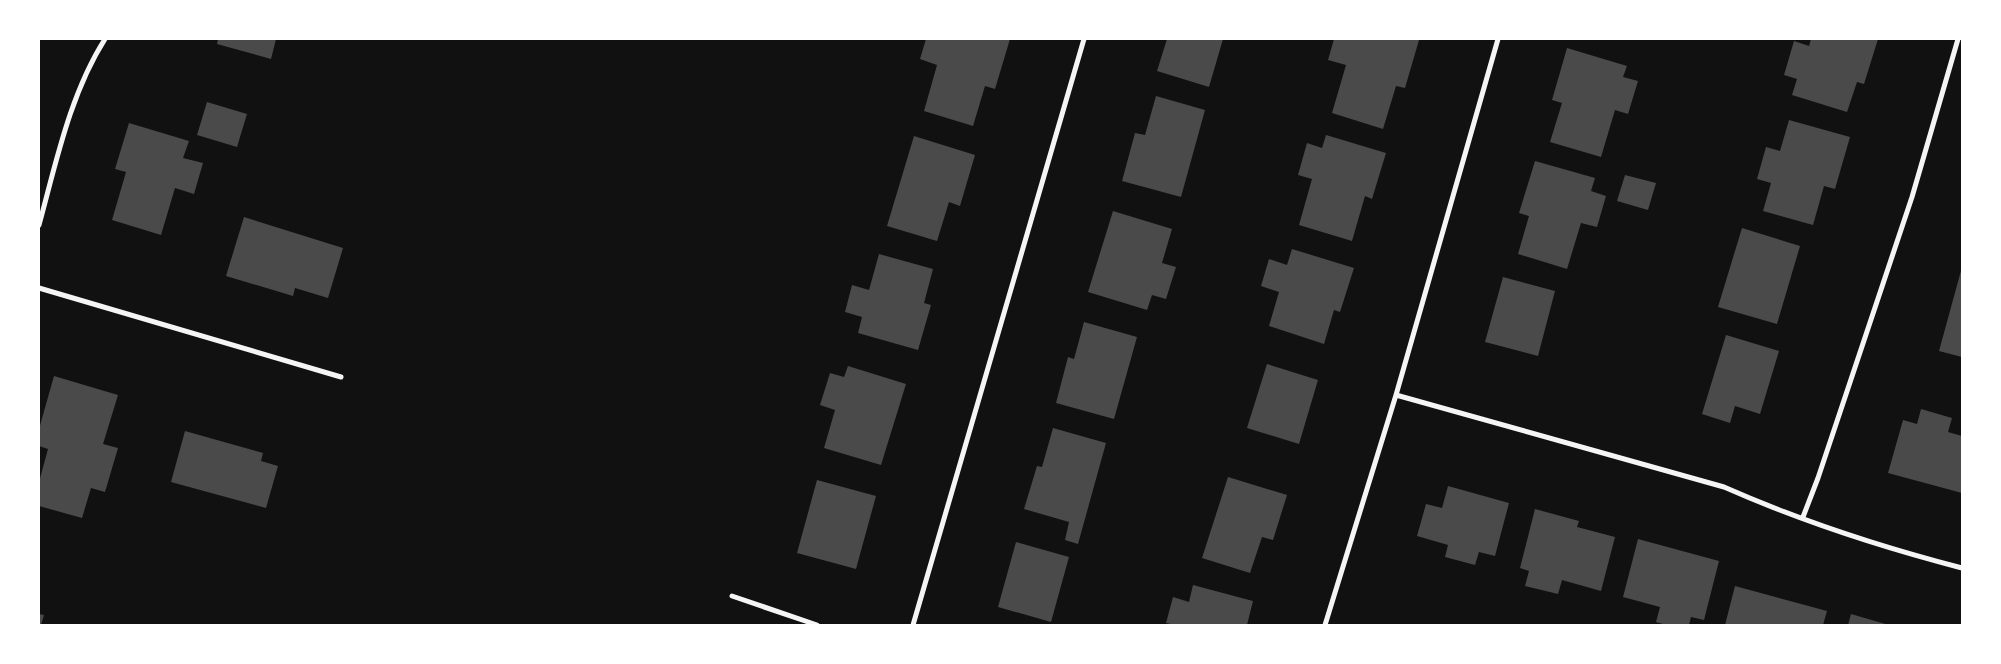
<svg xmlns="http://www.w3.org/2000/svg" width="2001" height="664" font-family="Signika,sans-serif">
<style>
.building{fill:#4a4a4a}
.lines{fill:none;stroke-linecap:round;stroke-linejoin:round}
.minor{stroke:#f5f5f5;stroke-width:5}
</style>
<rect width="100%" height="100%" fill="#111"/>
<path class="building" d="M 218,39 L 276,39 L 271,59 L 217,44 Z
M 926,39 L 1010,39 L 995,89 L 985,86 L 973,126 L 924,111 L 937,65 L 920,59 Z
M 1167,39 L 1223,39 L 1209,87 L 1157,71 Z
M 1334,39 L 1413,39 L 1419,40 L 1405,88 L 1396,86 L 1383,129 L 1332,113 L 1346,65 L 1328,60 Z
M 1811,39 L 1878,39 L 1864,84 L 1857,82 L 1847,112 L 1792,95 L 1797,79 L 1784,75 L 1794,41 L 1809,46 Z
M 1567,48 L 1627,66 L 1623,77 L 1638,81 L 1628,114 L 1615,110 L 1601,157 L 1550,142 L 1562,103 L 1552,100 Z
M 1156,96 L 1205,110 L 1181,197 L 1122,181 L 1135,133 L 1145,135 Z
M 207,102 L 247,114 L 237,147 L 197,135 Z
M 1789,120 L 1850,137 L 1835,189 L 1824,186 L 1813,225 L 1763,211 L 1771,183 L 1757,179 L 1766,147 L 1780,151 Z
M 129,123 L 189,141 L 183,158 L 203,163 L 194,194 L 175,188 L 161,235 L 112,220 L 126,172 L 115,169 Z
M 1326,135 L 1386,153 L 1372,199 L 1365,196 L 1352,241 L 1299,225 L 1312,179 L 1298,175 L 1307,143 L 1322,148 Z
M 914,136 L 975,155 L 960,206 L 949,202 L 937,241 L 887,226 Z
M 1535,161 L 1595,178 L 1591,191 L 1606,196 L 1597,227 L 1581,223 L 1567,269 L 1518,254 L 1529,216 L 1519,213 Z
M 1625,175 L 1656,183 L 1648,210 L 1617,201 Z
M 1113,211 L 1172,229 L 1162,263 L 1176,267 L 1166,299 L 1152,295 L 1147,310 L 1088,292 Z
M 244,217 L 343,248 L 328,298 L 295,288 L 293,296 L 226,276 Z
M 1742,228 L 1800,246 L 1777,324 L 1718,307 Z
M 1292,249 L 1354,268 L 1340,312 L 1334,310 L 1324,344 L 1269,326 L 1279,292 L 1261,286 L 1269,259 L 1287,265 Z
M 879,254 L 933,269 L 924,303 L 931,305 L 918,350 L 858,333 L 862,317 L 845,312 L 852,285 L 869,290 Z
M 1962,267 L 1962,357 L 1939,351 Z
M 1503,277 L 1555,291 L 1538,356 L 1485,342 Z
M 1084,322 L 1137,337 L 1114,419 L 1056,403 L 1068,357 L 1074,359 Z
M 1726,335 L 1779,351 L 1760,414 L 1735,406 L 1730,423 L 1702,414 Z
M 1267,364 L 1318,380 L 1299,444 L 1247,428 Z
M 848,366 L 906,384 L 881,465 L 824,448 L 835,410 L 820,405 L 830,373 L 844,377 Z
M 54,376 L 118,395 L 103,444 L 118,448 L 105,492 L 91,488 L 82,518 L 39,506 L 39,482 L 48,449 L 39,446 L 39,429 Z
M 1921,409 L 1952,418 L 1948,432 L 1962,436 L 1962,493 L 1888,473 L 1903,420 L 1917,424 Z
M 1053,428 L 1106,443 L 1078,544 L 1065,540 L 1069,522 L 1024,509 L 1037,466 L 1042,467 Z
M 185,431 L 263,453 L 261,461 L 278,466 L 266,508 L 171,482 Z
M 1228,477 L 1287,495 L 1273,540 L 1262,537 L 1250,573 L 1202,558 Z
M 817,480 L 876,496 L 856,569 L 797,553 Z
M 1448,486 L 1509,503 L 1495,556 L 1479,552 L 1475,565 L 1445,557 L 1448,545 L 1417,536 L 1426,504 L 1442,508 Z
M 1535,509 L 1579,521 L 1577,527 L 1615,537 L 1601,591 L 1562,580 L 1558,594 L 1525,586 L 1529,571 L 1520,568 Z
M 1638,539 L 1719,561 L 1704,620 L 1691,617 L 1689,625 L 1666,625 L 1656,622 L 1660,607 L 1623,597 Z
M 1016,542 L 1069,557 L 1051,622 L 998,607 Z
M 1193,585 L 1253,601 L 1247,625 L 1175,625 L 1166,623 L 1173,597 L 1189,602 Z
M 1735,586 L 1827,611 L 1823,625 L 1725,625 Z
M 39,614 L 44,615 L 41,625 L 39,625 Z
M 1851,614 L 1889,625 L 1848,625 Z"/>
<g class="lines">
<path class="minor" d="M 39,225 C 56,163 70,94 105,39
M 39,288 L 341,377
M 1396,395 L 1724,487 C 1801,521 1881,547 1962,568
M 1803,517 L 1818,478 L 1912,197 L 1958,39
M 732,596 L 817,625
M 913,625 L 1084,39
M 1325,625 L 1396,395 L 1498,39"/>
</g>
<rect width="2001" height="664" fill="none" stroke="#ffffff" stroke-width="80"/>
</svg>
